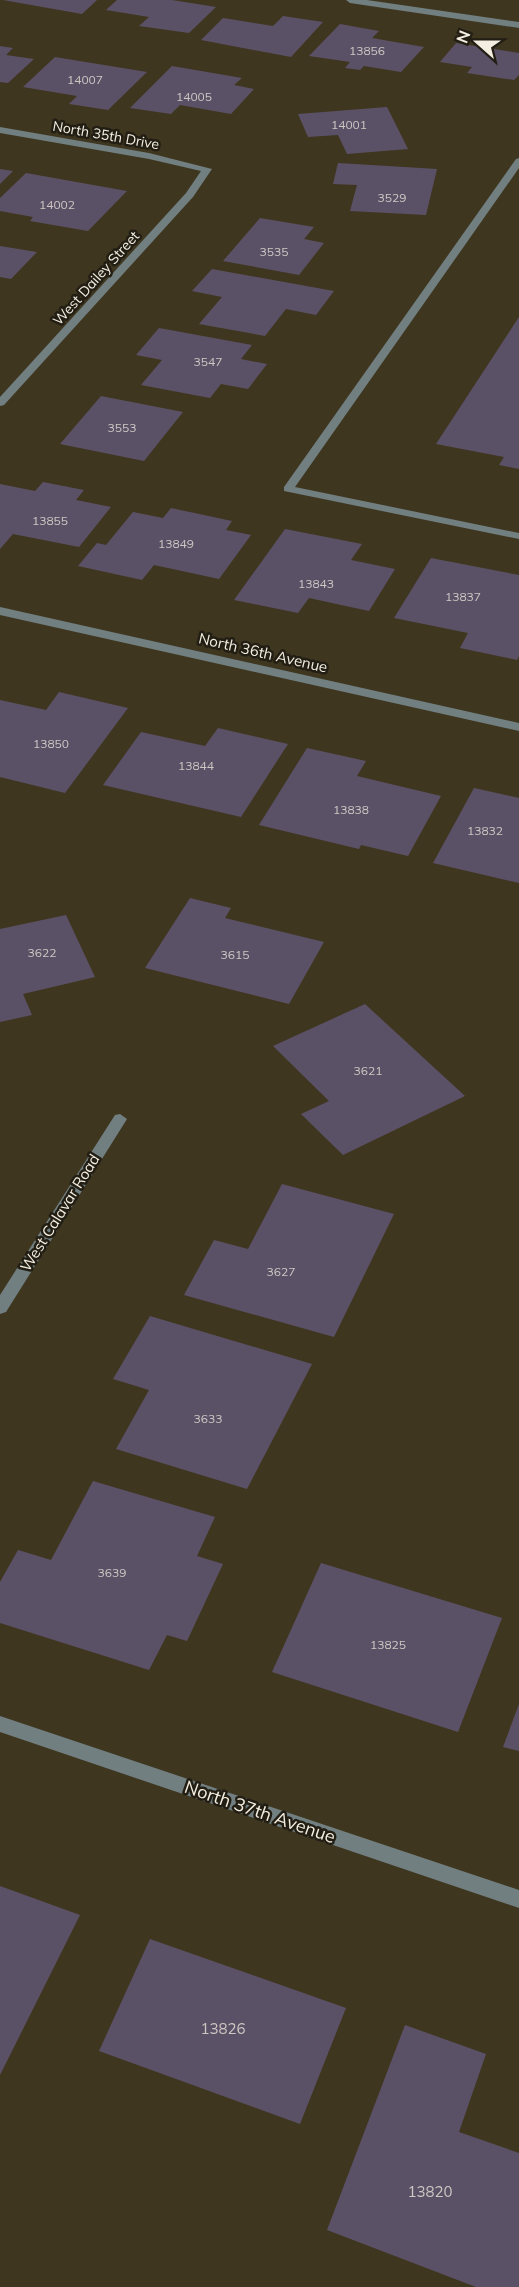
<svg xmlns="http://www.w3.org/2000/svg" width="519" height="2287" font-family="Mulish,sans-serif">
<style>
.building{fill:#5b5167}
.lines{fill:none;stroke-linecap:round;stroke-linejoin:round}
.minor{fill:#717f81;fill-rule:evenodd}
.labels{text-anchor:middle;stroke-width:5;stroke-linejoin:round;paint-order:stroke}
.number-label{font-size:12px;fill:#cec7c2}
.far-street-label{font-size:14px;fill:#f4eee1;stroke:#221e14}
.street-label{font-size:15px;fill:#f4eee1;stroke:#221e14}
.near-number-label{font-size:15px;fill:#cec7c2}
.near-street-label{font-size:18px;fill:#f4eee1;stroke:#221e14}
</style>
<rect width="100%" height="100%" fill="#3f3620"/>
<path class="building" d="M 3,0 L 97,0 L 82,14 Z
M 117,0 L 172,0 L 216,7 L 189,33 L 139,26 L 149,17 L 106,10 Z
M 283,16 L 323,22 L 291,57 L 201,40 L 223,18 L 273,26 Z
M 340,24 L 379,31 L 372,38 L 424,47 L 401,72 L 364,66 L 360,70 L 345,68 L 350,62 L 309,56 Z
M 456,43 L 519,53 L 519,75 L 514,80 L 467,73 L 472,67 L 440,62 Z
M 0,46 L 13,48 L 6,55 L 34,59 L 8,83 L 0,82 Z
M 55,57 L 147,72 L 108,110 L 69,104 L 77,96 L 23,87 Z
M 172,66 L 242,78 L 234,85 L 254,89 L 231,114 L 180,105 L 171,114 L 130,108 Z
M 387,107 L 408,149 L 347,154 L 338,135 L 308,137 L 298,114 Z
M 338,163 L 437,169 L 426,215 L 350,211 L 357,185 L 333,184 Z
M 0,169 L 13,171 L 0,184 Z
M 26,173 L 127,191 L 88,231 L 30,221 L 33,217 L 0,211 L 0,198 Z
M 260,218 L 314,227 L 304,239 L 324,243 L 299,275 L 223,261 Z
M 0,246 L 37,252 L 11,279 L 0,277 Z
M 212,269 L 334,291 L 316,315 L 286,309 L 265,336 L 199,324 L 222,297 L 192,291 Z
M 519,317 L 519,469 L 499,465 L 504,457 L 436,444 Z
M 159,328 L 252,345 L 241,359 L 267,364 L 248,389 L 221,384 L 210,398 L 141,385 L 162,360 L 136,355 Z
M 101,396 L 183,412 L 144,461 L 60,444 Z
M 43,482 L 84,490 L 76,500 L 111,507 L 79,547 L 13,534 L 0,549 L 0,484 L 35,491 Z
M 171,508 L 232,521 L 226,530 L 251,535 L 219,579 L 154,565 L 142,580 L 78,566 L 97,543 L 106,545 L 133,512 L 163,518 Z
M 285,529 L 362,544 L 351,560 L 395,569 L 369,611 L 309,598 L 298,613 L 234,600 Z
M 431,558 L 519,575 L 519,656 L 517,660 L 460,648 L 468,633 L 394,618 Z
M 59,692 L 128,708 L 65,793 L 0,777 L 0,700 L 46,710 Z
M 218,728 L 288,744 L 241,817 L 103,785 L 141,732 L 205,746 Z
M 307,748 L 366,761 L 357,776 L 441,796 L 408,856 L 361,845 L 359,849 L 259,825 Z
M 474,788 L 519,798 L 519,883 L 433,863 Z
M 190,898 L 231,908 L 225,918 L 324,942 L 289,1004 L 145,968 Z
M 66,915 L 95,977 L 23,994 L 32,1015 L 0,1022 L 0,929 Z
M 365,1004 L 465,1096 L 343,1155 L 301,1114 L 329,1101 L 273,1046 Z
M 282,1184 L 394,1214 L 334,1337 L 184,1295 L 214,1240 L 248,1249 Z
M 150,1316 L 312,1364 L 247,1489 L 116,1449 L 149,1390 L 113,1379 Z
M 93,1481 L 215,1517 L 197,1556 L 223,1564 L 187,1641 L 167,1635 L 149,1670 L 0,1623 L 0,1582 L 18,1550 L 51,1560 Z
M 321,1563 L 502,1618 L 458,1732 L 272,1672 Z
M 519,1704 L 519,1751 L 503,1747 Z
M 0,1886 L 80,1915 L 0,2075 Z
M 150,1939 L 346,2008 L 300,2124 L 99,2051 Z
M 405,2025 L 486,2054 L 459,2132 L 519,2153 L 519,2287 L 476,2287 L 327,2230 Z"/>
<g class="lines">
<path class="minor" d="M 346,0 L 367,0 L 519,22 L 519,28 L 350,3 Z
M 0,127 L 149,153 L 212,169 L 193,197 L 4,405 L 0,406 L 0,397 L 186,193 L 201,171 L 149,159 L 0,133 Z
M 519,158 L 519,168 L 295,487 L 519,533 L 519,539 L 284,491 L 284,487 L 516,159 Z
M 0,607 L 519,723 L 519,731 L 0,615 Z
M 120,1114 L 127,1119 L 6,1312 L 0,1314 L 0,1295 L 115,1115 Z
M 0,1716 L 519,1890 L 519,1908 L 0,1732 Z"/>
</g>
<g class="labels">
<g class="number-label">
<text x="367" y="55">13856</text>
<text x="85" y="84">14007</text>
<text x="194" y="101">14005</text>
<text x="349" y="129">14001</text>
<text x="392" y="202">3529</text>
<text x="57" y="209">14002</text>
<text x="274" y="256">3535</text>
<text x="208" y="366">3547</text>
<text x="122" y="432">3553</text>
<text x="50" y="525">13855</text>
<text x="176" y="548">13849</text>
<text x="316" y="588">13843</text>
<text x="463" y="601">13837</text>
<text x="51" y="748">13850</text>
<text x="196" y="770">13844</text>
<text x="351" y="814">13838</text>
<text x="485" y="835">13832</text>
<text x="42" y="957">3622</text>
<text x="235" y="959">3615</text>
<text x="368" y="1075">3621</text>
<text x="281" y="1276">3627</text>
<text x="208" y="1423">3633</text>
<text x="112" y="1577">3639</text>
<text x="388" y="1649">13825</text>
</g>
<g class="far-street-label">
<text transform="translate(106 135) rotate(10)" y="5">North 35th Drive</text>
<text transform="translate(96 278) rotate(-48)" y="5">West Dailey Street</text>
</g>
<g class="street-label">
<text transform="translate(263 653) rotate(13)" y="5">North 36th Avenue</text>
<text transform="translate(60 1213) rotate(-58)" y="5">West Calavar Road</text>
</g>
<g class="near-number-label">
<text x="223" y="2034">13826</text>
<text x="430" y="2197">13820</text>
</g>
<g class="near-street-label">
<text transform="translate(260 1812) rotate(19)" y="6">North 37th Avenue</text>
</g>
</g>
<g transform="translate(477 42) rotate(291)" stroke="#221e14" stroke-width="4.5" paint-order="stroke">
<path d="M0-4.5L10 22L0 15L-10 22Z" fill="#f4eee1"/>
<text y="-9" font-size="16" font-weight="bold" text-anchor="middle" fill="#f4eee1">N</text>
</g>
</svg>
